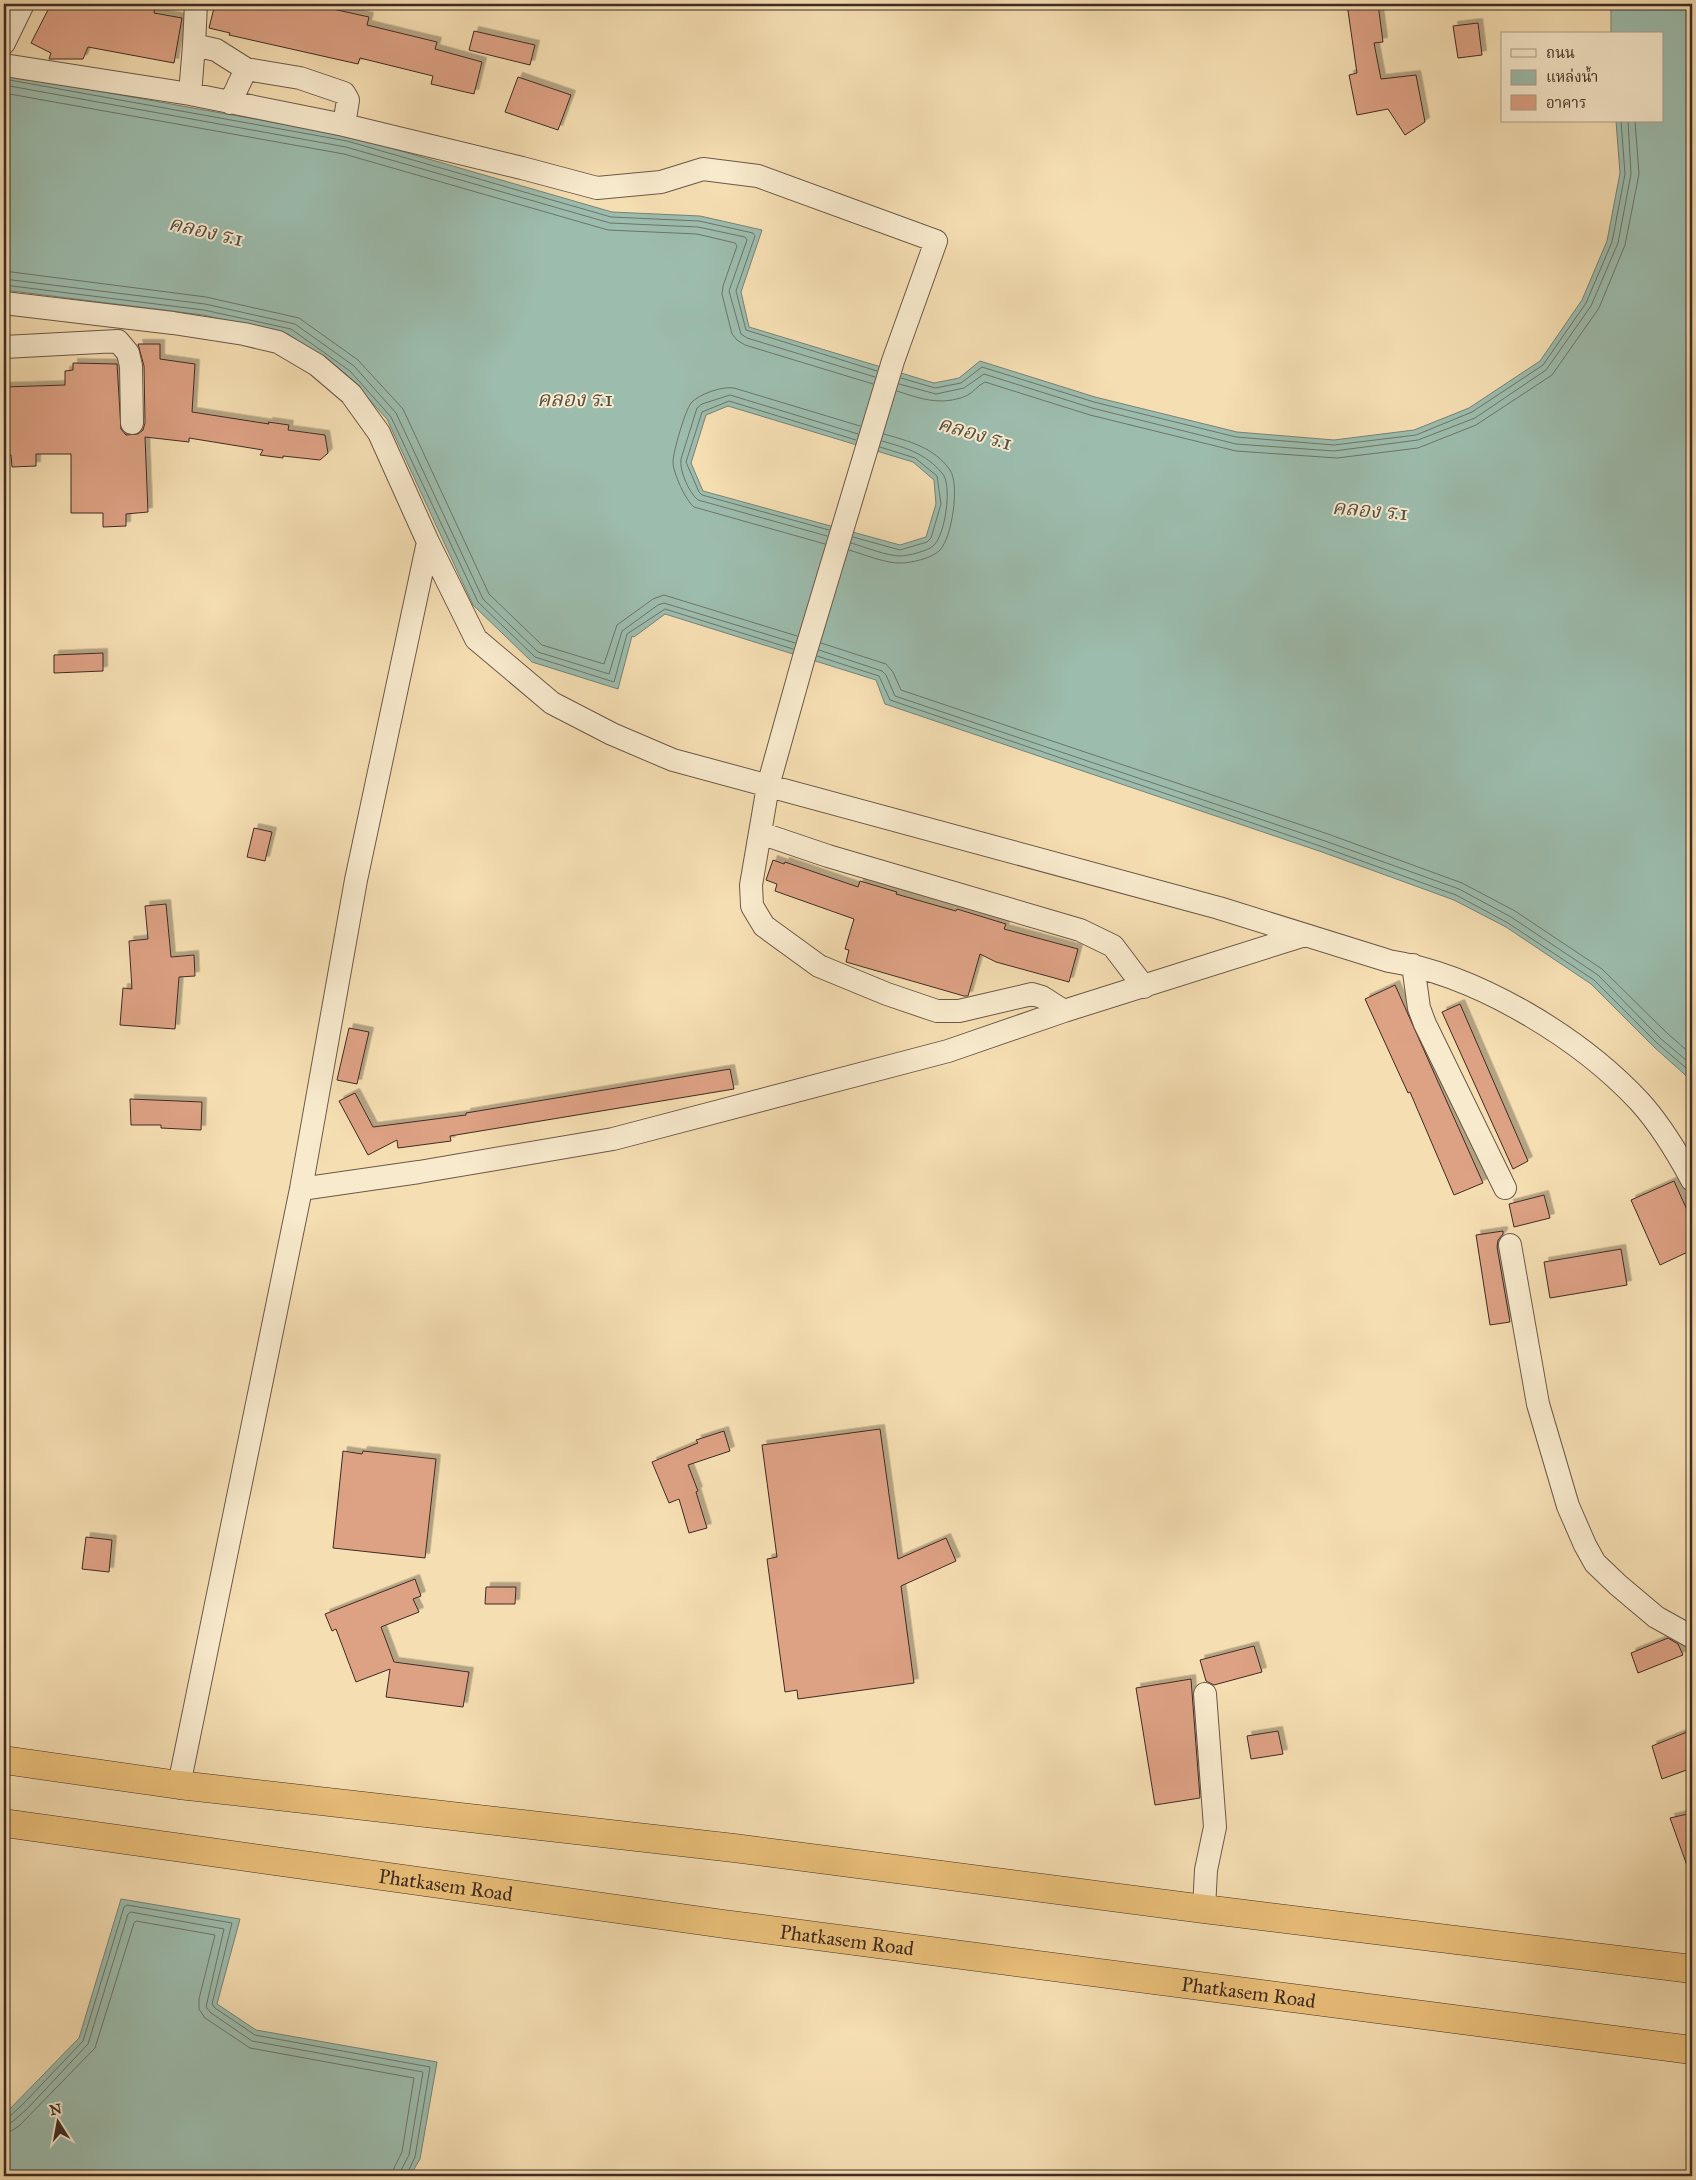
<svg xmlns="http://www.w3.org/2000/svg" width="1696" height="2180" font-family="'IM FELL Great Primer','Noto Serif Thai',serif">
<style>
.water{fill:#9cbcad;stroke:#778276;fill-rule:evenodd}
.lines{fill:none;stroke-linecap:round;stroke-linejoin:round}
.shore{stroke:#6e7468;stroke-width:1}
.building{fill:#dda184;stroke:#3f2b24;filter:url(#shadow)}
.street-casing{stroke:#6c5848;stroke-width:24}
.highway-casing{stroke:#3f2b24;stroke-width:29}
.street{stroke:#f8eacd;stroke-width:22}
.highway{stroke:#eabf79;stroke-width:28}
.labels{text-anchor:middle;stroke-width:4;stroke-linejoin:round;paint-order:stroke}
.street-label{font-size:20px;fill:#3f2b24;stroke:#f8eacd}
.water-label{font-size:21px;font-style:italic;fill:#564f46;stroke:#f8eacd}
</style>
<defs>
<filter id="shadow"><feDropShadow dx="4.5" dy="-4.5" stdDeviation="0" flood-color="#0004"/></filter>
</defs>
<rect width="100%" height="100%" fill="#f5deb2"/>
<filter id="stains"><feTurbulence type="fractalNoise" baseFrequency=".004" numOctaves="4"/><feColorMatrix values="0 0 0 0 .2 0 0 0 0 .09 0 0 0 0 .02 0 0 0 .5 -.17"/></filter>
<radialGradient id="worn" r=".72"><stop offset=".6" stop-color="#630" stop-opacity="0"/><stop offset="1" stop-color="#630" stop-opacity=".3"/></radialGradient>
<path class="water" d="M 1611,4 L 1692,4 L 1692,1081 L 1654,1047 L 1591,984 L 1506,927 L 1454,900 L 1322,852 L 885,704 L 876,680 L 665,614 L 634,637 L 632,636 L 618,689 L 532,662 L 473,605 L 387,419 L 347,375 L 288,334 L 203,315 L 4,290 L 4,74 L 349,136 L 612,212 L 700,216 L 762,230 L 741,292 L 749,327 L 934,383 L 959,378 L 980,361 L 1095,397 L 1237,432 L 1334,440 L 1414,430 L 1469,408 L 1540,361 L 1582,300 L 1607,241 L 1620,173 L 1616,121 L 1662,121 L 1662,34 L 1611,34 ZM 728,406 L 913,462 L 934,480 L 936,504 L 926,537 L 900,545 L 703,491 L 691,463 L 706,415 Z
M 121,1899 L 240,1919 L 217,2004 L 256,2030 L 437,2062 L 420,2159 L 410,2176 L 4,2176 L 4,2115 L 79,2038 Z"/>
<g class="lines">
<path class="shore" d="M 4,79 L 347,141 L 611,217 L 699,221 L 753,233 L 755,236 L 736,291 L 746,330 L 877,371
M 4,85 L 346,147 L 610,223 L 698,227 L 745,237 L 747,240 L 729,291 L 741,334 L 747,338 L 875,377
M 4,93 L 344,154 L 608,230 L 697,234 L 735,243 L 737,246 L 723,286 L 722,294 L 732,334 L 737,340 L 745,345 L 873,384
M 4,271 L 206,297 L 299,318 L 358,360 L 403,409 L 489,594 L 542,645 L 604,664 L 617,625 L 653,599 L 664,595 L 797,636
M 4,279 L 205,304 L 295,324 L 354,366 L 396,413 L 483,599 L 538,652 L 609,674 L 622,631 L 658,605 L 664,603 L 795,643
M 4,285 L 204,310 L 291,329 L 350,371 L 391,417 L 478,602 L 535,657 L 614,682 L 627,634 L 665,609 L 793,649
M 901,378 L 935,388 L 961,383 L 982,367 L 1094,402 L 1236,437 L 1334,445 L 1416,435 L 1472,412 L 1543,365 L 1586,303 L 1612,242 L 1625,174 L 1621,121
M 899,384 L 936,394 L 964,388 L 984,374 L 1092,408 L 1236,444 L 1334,451 L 1418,440 L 1475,418 L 1546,370 L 1591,306 L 1618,243 L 1631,174 L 1628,121
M 897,391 C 921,399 941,406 966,396 C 973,393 978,385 985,382 L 1090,415 L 1236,451 L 1337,458 L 1418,448 L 1476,425 L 1552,375 L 1599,308 L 1625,245 L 1639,174 L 1635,121
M 829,530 L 702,495 L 699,492 L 686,462 L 702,412 L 729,401 L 856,440
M 827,536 L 698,500 C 689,493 679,470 681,459 L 697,408 L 702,404 L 730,395 L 858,434
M 853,537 L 900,550 L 927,542 L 931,538 L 941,504 L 937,476 L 915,458 L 880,447
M 851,543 C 865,547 887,556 900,556 C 908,556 927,551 933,546 C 945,537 953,484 942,473 C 925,453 906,448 882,441
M 825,544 L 694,507 C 686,501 673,473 673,462 C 673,452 685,411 691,403 C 699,394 722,386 734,388 L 860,426
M 849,550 C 863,554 887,564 901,563 C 911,563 933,558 940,550 C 952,537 960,485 950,470 C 934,447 908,441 884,434
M 821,643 L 886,664 L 893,672 L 901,690 L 1328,834 L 1462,883 L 1515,911 L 1602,969 L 1667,1033 L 1692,1055
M 819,650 L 882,671 L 886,675 L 895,696 L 1325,841 L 1459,889 L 1511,917 L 1598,975 L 1661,1039 L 1692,1065
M 817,656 L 879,676 L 890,700 L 1323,847 L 1456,895 L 1508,923 L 1594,980 L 1657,1043 L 1692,1073
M 4,2118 L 9,2117 L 23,2104 L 83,2041 L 124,1907 L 127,1905 L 232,1923 L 212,2004 L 215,2008 L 255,2035 L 430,2067 L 415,2157 L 406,2176
M 4,2124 L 12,2122 L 27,2109 L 88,2044 L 128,1914 L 131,1912 L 224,1929 L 206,2007 L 211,2013 L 252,2041 L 423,2072 L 409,2155 L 401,2170 L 400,2176
M 4,2132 L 11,2131 L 19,2126 L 95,2048 L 134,1923 L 136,1921 L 215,1935 L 199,1999 L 199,2009 L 205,2018 L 250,2048 L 414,2078 L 402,2152 L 394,2168 L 392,2176"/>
</g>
<path class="building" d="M 51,4 L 155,4 L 154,13 L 182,18 L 174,63 L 88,47 L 83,59 L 49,59 L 51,53 L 31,43 Z
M 215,4 L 310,4 L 369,17 L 367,25 L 437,42 L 435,49 L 482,62 L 474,94 L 431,84 L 433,76 L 360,58 L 358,64 L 229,35 L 230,33 L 209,28 Z
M 1347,4 L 1378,4 L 1383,42 L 1374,43 L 1381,79 L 1416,75 L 1425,122 L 1405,135 L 1388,109 L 1357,115 L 1349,75 L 1357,73 Z
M 1478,23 L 1482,55 L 1458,58 L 1453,26 Z
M 474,31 L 535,45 L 530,65 L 469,50 Z
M 518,77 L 571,95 L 558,130 L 505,112 Z
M 138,344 L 160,344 L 160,359 L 195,364 L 192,412 L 269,424 L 268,422 L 289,425 L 288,430 L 325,435 L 328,453 L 320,460 L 283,456 L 283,458 L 260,455 L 263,450 L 189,438 L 189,442 L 145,437 L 148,512 L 126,514 L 126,526 L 103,527 L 103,513 L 71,513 L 71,454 L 36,454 L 36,466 L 12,467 L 11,455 L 4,455 L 4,387 L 65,385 L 65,371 L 73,370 L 73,363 L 117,364 L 121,429 L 126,435 L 138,434 L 143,430 L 145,423 L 144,366 Z
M 103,653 L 103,671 L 54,673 L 54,655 Z
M 254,828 L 272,832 L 265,861 L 247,857 Z
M 773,860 L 784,864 L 785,862 L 858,887 L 860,881 L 897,892 L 896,894 L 956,911 L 957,909 L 1006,924 L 1004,929 L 1078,949 L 1069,982 L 996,962 L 980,954 L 968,996 L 964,996 L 846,962 L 849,950 L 845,949 L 854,919 L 775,891 L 777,884 L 766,880 Z
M 166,904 L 171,957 L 194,955 L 195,976 L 179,977 L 175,1029 L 120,1025 L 123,988 L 132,989 L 129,941 L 148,939 L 145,906 Z
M 1395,985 L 1483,1183 L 1454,1195 L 1410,1092 L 1408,1093 L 1365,999 Z
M 1460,1004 L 1528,1161 L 1513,1169 L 1442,1012 Z
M 349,1028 L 369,1032 L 357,1084 L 337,1080 Z
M 730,1069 L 734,1089 L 450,1136 L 451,1141 L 398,1148 L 397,1140 L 368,1155 L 339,1101 L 355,1093 L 373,1127 L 466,1115 L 466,1113 Z
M 130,1099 L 202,1102 L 201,1130 L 161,1128 L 161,1125 L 131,1125 Z
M 1674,1181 L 1692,1221 L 1692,1250 L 1660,1265 L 1631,1200 Z
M 1544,1195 L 1550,1218 L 1514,1227 L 1509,1204 Z
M 1503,1231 L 1503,1234 L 1498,1240 L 1497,1247 L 1510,1322 L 1490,1325 L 1476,1235 Z
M 1621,1249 L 1627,1285 L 1550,1298 L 1544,1262 Z
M 880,1429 L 898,1559 L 946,1538 L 956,1561 L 901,1586 L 914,1683 L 798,1699 L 797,1690 L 785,1692 L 767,1559 L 777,1557 L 762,1445 Z
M 724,1431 L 730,1451 L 688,1465 L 698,1491 L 696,1492 L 707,1528 L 689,1533 L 679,1499 L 669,1503 L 652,1462 L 698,1443 L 696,1440 Z
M 343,1451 L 362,1454 L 363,1451 L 436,1459 L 425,1558 L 333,1548 Z
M 86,1537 L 112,1540 L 109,1572 L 82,1569 Z
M 415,1579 L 421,1596 L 413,1599 L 419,1612 L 381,1627 L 394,1662 L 469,1672 L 463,1707 L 386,1697 L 390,1669 L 356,1682 L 336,1629 L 332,1631 L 325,1614 Z
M 486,1587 L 516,1587 L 515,1604 L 485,1604 Z
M 1668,1638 L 1678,1644 L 1683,1655 L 1638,1673 L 1631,1653 Z
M 1254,1646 L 1262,1672 L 1214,1685 L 1206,1681 L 1200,1660 Z
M 1191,1679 L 1200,1798 L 1155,1805 L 1136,1688 Z
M 1692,1730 L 1692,1768 L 1662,1779 L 1652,1746 Z
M 1278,1731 L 1283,1754 L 1251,1759 L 1247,1736 Z
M 1692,1813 L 1692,1874 L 1690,1874 L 1670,1818 Z"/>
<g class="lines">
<g class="street-casing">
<path id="street" d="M 196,4 L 194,45 L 216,50 L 246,69
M 4,43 L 23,4
M 4,65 L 190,94 L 344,125 L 522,168 L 597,188 L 661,182 L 703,169 L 758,176 L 936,241 L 893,361 L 804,657 L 768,786 L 751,885 L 752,906 L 764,926 L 819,966 L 887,994 L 937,1011 L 959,1011 L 1032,994 L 1042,997 L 1064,1011
M 190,94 L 194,45
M 230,103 L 246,69 L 300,78 L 344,93 L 348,100 L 344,125
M 4,303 L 173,323 L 244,334 L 278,342 L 317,365 L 351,394 L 379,433 L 428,542 L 476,639 L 552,703 L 612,734 L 673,760 L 1219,908 L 1389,961 C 1477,975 1579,1037 1639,1101 C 1661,1125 1677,1152 1692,1180
M 4,347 L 118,341 L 128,353 L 131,366 L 132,423
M 760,833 L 828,856 L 1080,930 L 1113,946 L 1144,987
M 1413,965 L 1419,1008 L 1425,1024 L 1505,1188
M 301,1189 L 419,1172 L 613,1139 L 948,1051 L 1064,1011 L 1305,935
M 1510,1245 L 1538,1404 L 1568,1506 L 1585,1545 L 1595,1563 L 1618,1585 L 1656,1617 L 1692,1637
M 179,1785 L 301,1189 L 356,880 L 428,542
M 1204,1909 L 1206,1870 L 1215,1827 L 1205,1694"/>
</g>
<g class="highway-casing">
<g id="highway">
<path d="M 4,1760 L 179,1785 L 734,1848 L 1204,1909 L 1692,1969"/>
<path id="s1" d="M 4,1823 L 724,1924 L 1692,2050"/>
</g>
</g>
<use href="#street" class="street"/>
<use href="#highway" class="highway"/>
</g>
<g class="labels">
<g class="street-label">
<text dy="7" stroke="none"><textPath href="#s1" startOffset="446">Phatkasem Road</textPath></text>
<text dy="7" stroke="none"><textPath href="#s1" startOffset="851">Phatkasem Road</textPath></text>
<text dy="7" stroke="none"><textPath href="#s1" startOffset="1256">Phatkasem Road</textPath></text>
</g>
<g class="water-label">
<text transform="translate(206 231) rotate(13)" y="7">คลอง ร.1</text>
<text x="575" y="406">คลอง ร.1</text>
<text transform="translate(975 433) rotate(16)" y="7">คลอง ร.1</text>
<text transform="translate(1370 510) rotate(5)" y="7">คลอง ร.1</text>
</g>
</g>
<rect width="1696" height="2180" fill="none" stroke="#f5deb2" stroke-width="20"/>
<rect x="5" y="5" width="1686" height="2170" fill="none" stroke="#3f2b24" stroke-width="2.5"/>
<rect x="10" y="10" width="1676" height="2160" fill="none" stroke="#3f2b24"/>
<rect x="1501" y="32" width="162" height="90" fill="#f8eacd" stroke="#ae9e89"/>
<rect x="1511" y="49" width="25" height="8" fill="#f8eacd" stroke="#ae9e89"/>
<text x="1546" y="58" font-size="15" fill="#3f2b24">ถนน</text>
<rect x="1511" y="70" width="25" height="15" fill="#9cbcad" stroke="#ae9e89"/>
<text x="1546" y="82" font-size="15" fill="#3f2b24">แหล่งน้ำ</text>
<rect x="1511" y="95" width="25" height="15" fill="#dda184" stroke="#ae9e89"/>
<text x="1546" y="108" font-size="15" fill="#3f2b24">อาคาร</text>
<g transform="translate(58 2122) rotate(349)" stroke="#f8eacd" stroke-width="4" paint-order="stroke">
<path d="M0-4L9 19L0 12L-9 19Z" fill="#3f2b24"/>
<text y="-8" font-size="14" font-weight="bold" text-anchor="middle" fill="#3f2b24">N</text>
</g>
<rect width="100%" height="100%" filter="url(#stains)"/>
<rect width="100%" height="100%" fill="url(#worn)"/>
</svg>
